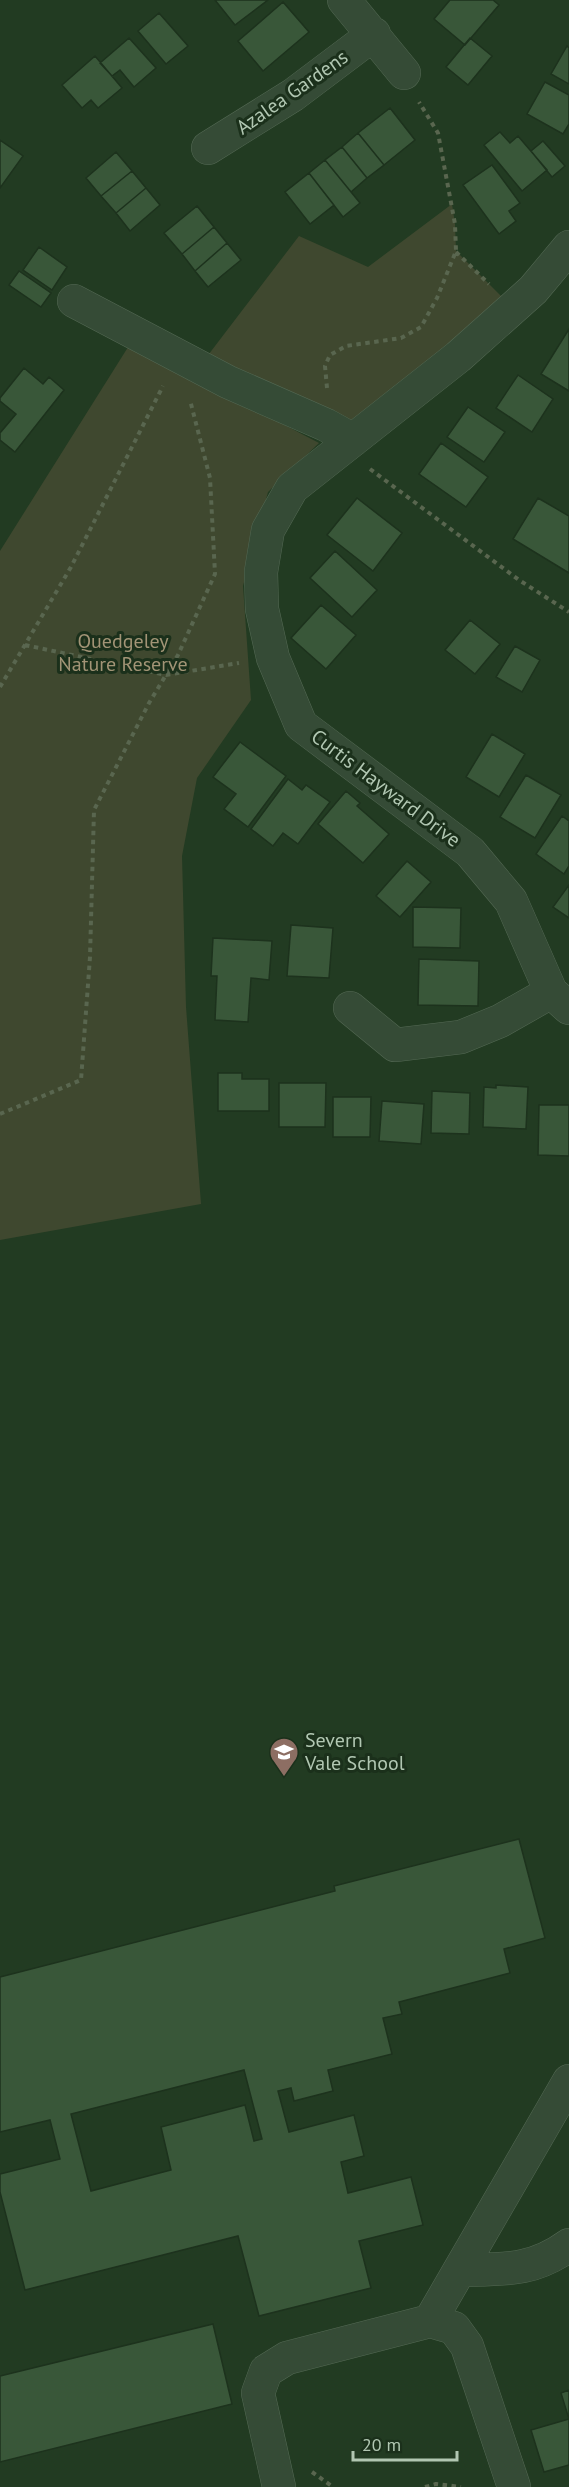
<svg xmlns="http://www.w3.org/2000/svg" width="569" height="2487" font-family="'PT Sans',sans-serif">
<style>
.green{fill:#3f482f}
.building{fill:#395739;stroke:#1d321d;stroke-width:1.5;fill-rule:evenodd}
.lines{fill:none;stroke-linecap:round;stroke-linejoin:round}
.minor-casing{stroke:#546954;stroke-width:34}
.path{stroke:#59664f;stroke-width:4;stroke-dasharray:4.5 4.5;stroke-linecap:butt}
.minor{stroke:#354b36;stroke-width:33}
.labels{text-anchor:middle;stroke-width:6;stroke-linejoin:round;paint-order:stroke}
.street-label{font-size:20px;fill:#b1c7b2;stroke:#1b301b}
.park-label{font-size:20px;fill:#a29476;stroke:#1b301b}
.poi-label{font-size:20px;fill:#b1c7b2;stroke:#1b301b;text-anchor:start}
</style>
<rect width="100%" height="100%" fill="#223b22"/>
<path class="green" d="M 452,204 L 455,224 L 456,251 L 513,308 L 353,440 L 199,367 L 299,236 L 368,267 Z
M 130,344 L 319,443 L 268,492 L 243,586 L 251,700 L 197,778 L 182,856 L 186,1007 L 201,1204 L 0,1240 L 0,551 Z"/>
<path class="building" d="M 215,0 L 268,0 L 235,25 Z
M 450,0 L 493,0 L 499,5 L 465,45 L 434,19 Z
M 283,2 L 309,32 L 263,71 L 238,41 Z
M 159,13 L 188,46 L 166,64 L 138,31 Z
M 129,38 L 156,68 L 134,87 L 120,70 L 112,76 L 100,63 Z
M 470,38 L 492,56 L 468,85 L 446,67 Z
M 567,46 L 569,48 L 569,84 L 551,74 Z
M 95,56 L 122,88 L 98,108 L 91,100 L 82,108 L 62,85 Z
M 545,82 L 569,95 L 569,124 L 563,134 L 527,114 Z
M 390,108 L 415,140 L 384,165 L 358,133 Z
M 500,132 L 510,143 L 518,136 L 547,170 L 522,191 L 484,145 Z
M 358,133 L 384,165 L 367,178 L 342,147 Z
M 0,140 L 23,156 L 0,188 Z
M 543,141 L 565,166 L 552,177 L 531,151 Z
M 342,147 L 367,178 L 351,192 L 325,160 Z
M 116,152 L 132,171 L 101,196 L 86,178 Z
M 325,160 L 360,203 L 343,217 L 309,173 Z
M 492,165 L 520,203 L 509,211 L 516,221 L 499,234 L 463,185 Z
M 132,171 L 146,188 L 116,213 L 101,196 Z
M 309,173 L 334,205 L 310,224 L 285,192 Z
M 146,188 L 160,205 L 130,231 L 116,213 Z
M 197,206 L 214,227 L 182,254 L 164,233 Z
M 214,227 L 227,243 L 195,271 L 182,254 Z
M 227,243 L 241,260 L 208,287 L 195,271 Z
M 39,247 L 67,267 L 52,290 L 23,270 Z
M 19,271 L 51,293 L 41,307 L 9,285 Z
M 569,329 L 569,391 L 541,374 Z
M 24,368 L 43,384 L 49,377 L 64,390 L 15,452 L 0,440 L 0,433 L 16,414 L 0,401 L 0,398 Z
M 518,375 L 553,399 L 532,432 L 496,408 Z
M 468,407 L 505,432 L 484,462 L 447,437 Z
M 441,443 L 488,477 L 466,507 L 419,474 Z
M 357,498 L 402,533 L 373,571 L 327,535 Z
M 538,498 L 569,516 L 569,573 L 513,539 Z
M 335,551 L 377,590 L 352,617 L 310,578 Z
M 321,605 L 356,635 L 326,669 L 291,638 Z
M 470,620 L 500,644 L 475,674 L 445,650 Z
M 515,646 L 540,660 L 522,692 L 496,677 Z
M 492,734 L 525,754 L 499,797 L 466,777 Z
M 240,742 L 286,776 L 248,827 L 224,809 L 236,794 L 213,777 Z
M 526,775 L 561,795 L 535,838 L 500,817 Z
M 288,779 L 302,790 L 306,785 L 330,802 L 298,844 L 283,833 L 273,846 L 251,829 Z
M 346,791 L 360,803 L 357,806 L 389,834 L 363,863 L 318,824 Z
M 562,816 L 569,821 L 569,866 L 564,874 L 536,854 Z
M 407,861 L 431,882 L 400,917 L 376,896 Z
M 569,885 L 569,918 L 553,907 Z
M 413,907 L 461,908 L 460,948 L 413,947 Z
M 291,925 L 333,928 L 329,978 L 287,976 Z
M 213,938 L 272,941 L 269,980 L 251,978 L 248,1022 L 215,1020 L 217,976 L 211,976 Z
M 419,959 L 479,961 L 478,1006 L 418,1005 Z
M 218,1073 L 242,1073 L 242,1079 L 269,1079 L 269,1111 L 218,1111 Z
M 279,1083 L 326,1083 L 325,1127 L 279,1127 Z
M 496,1085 L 528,1087 L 526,1129 L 483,1127 L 484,1087 L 496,1088 Z
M 432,1091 L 470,1093 L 469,1134 L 431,1133 Z
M 333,1097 L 371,1097 L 370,1137 L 333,1137 Z
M 382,1101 L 424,1104 L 421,1144 L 379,1141 Z
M 539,1105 L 569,1105 L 569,1156 L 538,1155 Z
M 519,1839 L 545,1938 L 504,1949 L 510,1973 L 399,2002 L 402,2014 L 383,2018 L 392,2054 L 328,2070 L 333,2091 L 294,2101 L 291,2088 L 278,2091 L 289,2132 L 354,2115 L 364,2156 L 341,2162 L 348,2193 L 411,2177 L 423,2225 L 359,2241 L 371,2288 L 259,2316 L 238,2236 L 25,2290 L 0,2192 L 0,2174 L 60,2159 L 50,2120 L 0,2132 L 0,1977 L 335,1891 L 334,1886 ZM 244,2070 L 262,2139 L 254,2141 L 245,2105 L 161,2127 L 171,2170 L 91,2191 L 71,2114 Z
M 213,2324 L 232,2404 L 0,2462 L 0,2376 Z
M 569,2390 L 569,2465 L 544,2472 L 531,2430 L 569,2419 L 561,2393 Z"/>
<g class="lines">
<g class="minor-casing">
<path id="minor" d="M 344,0 L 404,73
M 208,148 L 293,95 L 374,34
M 569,247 L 533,290 L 458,357 L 292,488 L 268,530 L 261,572 L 262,609 L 273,658 L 301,725 L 470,852 L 511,901 L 551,992 L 569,1008
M 74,301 L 228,382 L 326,425 L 353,440
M 350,1008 L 395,1045 L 461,1037 L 500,1021 L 551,992
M 460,2270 C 503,2269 532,2272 569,2245
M 430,2321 L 569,2081
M 279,2487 L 258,2393 L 266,2371 L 287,2358 L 430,2321 L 454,2328 L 467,2346 L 514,2487"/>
</g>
<path class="path" d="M 456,252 L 489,284
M 327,388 L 325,366 L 330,355 L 346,346 L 401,338 L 421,327 L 437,298 L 456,251 L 455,224 L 438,133 L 419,102
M 370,469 L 519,580 L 569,612
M 25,645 L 166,675 L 239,663
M 0,687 L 71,567 L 163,386
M 0,1114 L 81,1080 L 90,957 L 94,810 L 149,703 L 178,655 L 215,574 L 210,478 L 190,400
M 312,2472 L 333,2487
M 425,2487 L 436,2484 L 461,2487"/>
<use href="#minor" class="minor"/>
</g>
<defs>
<g id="school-pin" transform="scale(1.5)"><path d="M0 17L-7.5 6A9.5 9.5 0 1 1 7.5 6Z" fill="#8d6e63" stroke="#1b301b"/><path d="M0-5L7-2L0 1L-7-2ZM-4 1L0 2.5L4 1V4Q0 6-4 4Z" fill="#fff"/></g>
</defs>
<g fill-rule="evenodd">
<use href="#school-pin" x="284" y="1752"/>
</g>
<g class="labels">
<g class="street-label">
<text transform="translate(292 92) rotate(-35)" y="7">Azalea Gardens</text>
<text transform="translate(386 788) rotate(37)" y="7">Curtis Hayward Drive</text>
</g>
<g class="park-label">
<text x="123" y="648">Quedgeley<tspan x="123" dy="23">Nature Reserve</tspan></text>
</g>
<g class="poi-label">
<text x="305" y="1747">Severn<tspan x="305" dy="23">Vale School</tspan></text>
</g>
</g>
<path d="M353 2451v9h104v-9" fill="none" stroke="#b1c7b2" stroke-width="3"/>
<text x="362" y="2451" font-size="18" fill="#b1c7b2" stroke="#1b301b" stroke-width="4.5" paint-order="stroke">20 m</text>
</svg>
